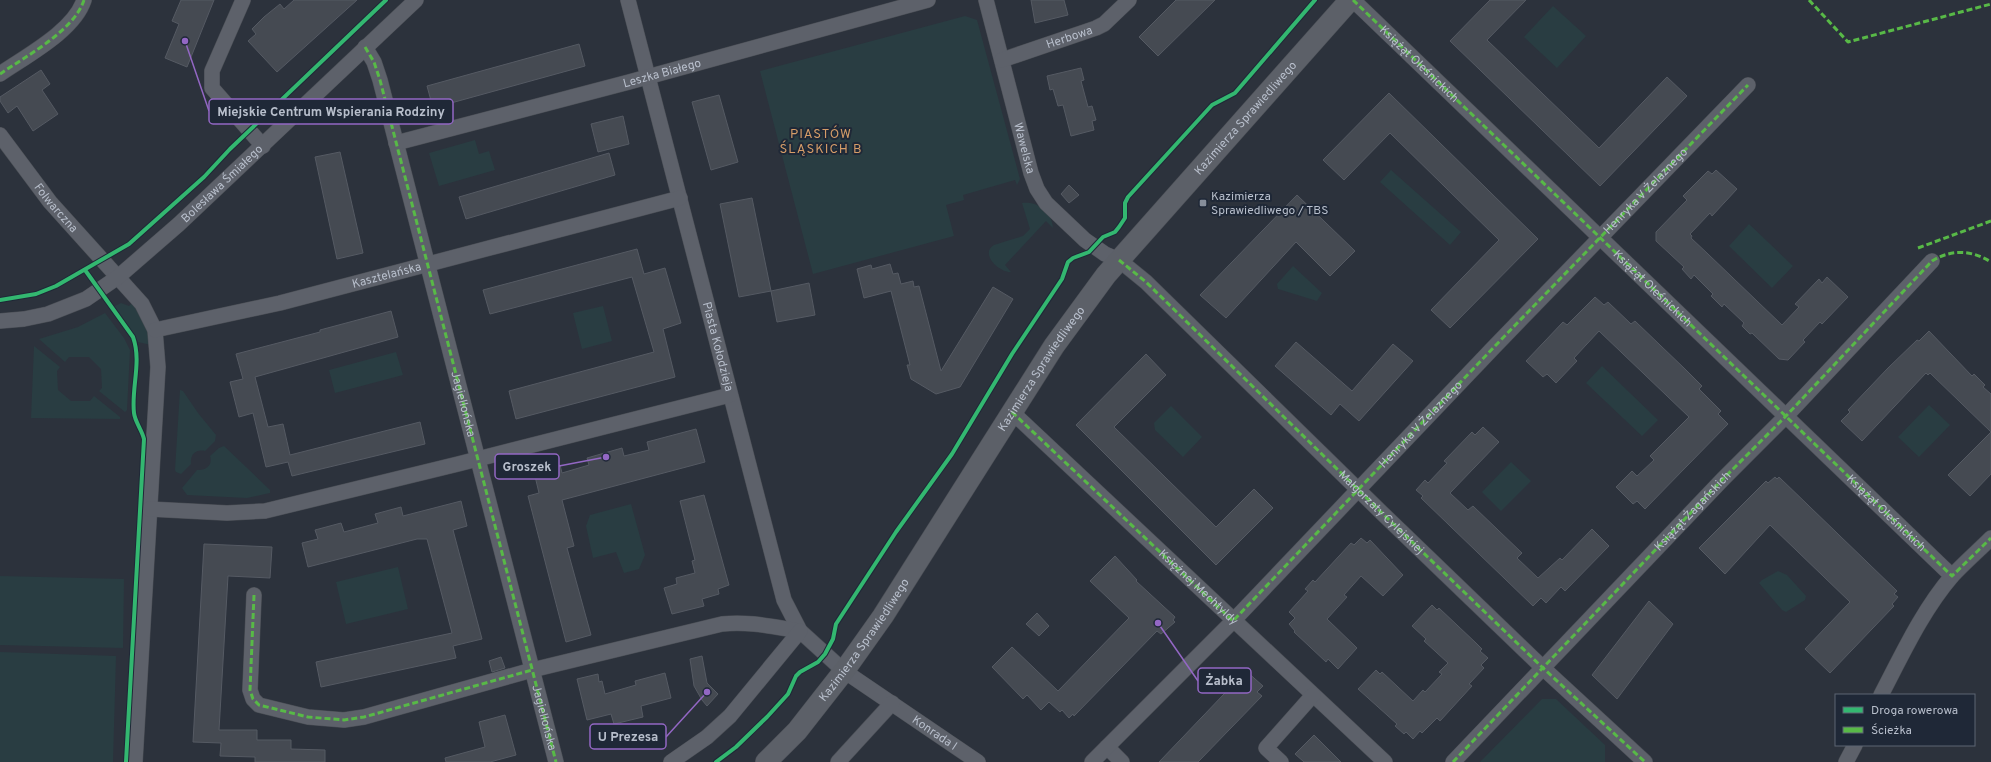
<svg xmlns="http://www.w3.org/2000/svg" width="1991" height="762" font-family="Overpass,sans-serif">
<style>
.green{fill:#293d42}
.building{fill:#454a52;stroke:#555a63}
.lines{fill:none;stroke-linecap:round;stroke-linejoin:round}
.street-casing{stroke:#494d54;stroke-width:16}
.secondary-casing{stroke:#494d54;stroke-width:22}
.street{stroke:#5d616a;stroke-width:15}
.secondary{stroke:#5c6068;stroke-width:21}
.quiet{stroke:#58b947;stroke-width:3;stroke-dasharray:6 3;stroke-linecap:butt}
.cycleway-casing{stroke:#1f2837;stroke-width:6}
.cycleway{stroke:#33b770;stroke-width:4}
.poi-dot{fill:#878e9a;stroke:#1f2837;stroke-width:1.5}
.labels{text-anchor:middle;stroke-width:4;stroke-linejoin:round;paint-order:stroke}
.street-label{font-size:12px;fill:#b8bfcc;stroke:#1f2837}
.poi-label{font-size:12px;fill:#b8bfcc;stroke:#1f2837;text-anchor:start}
.neighbourhood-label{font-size:13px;letter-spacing:1px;fill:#d69d68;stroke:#1f2837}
.leader{fill:none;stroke:#9367c4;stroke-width:1.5}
.callout-dot{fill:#9367c4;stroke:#1f2837;stroke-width:1.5}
.callout{fill:#1f2837;stroke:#9367c4;stroke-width:1.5}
.callout-label{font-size:13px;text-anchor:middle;font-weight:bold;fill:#b8bfcc}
</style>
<rect width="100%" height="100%" fill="#2c323c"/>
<path class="green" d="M 1553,6 L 1586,36 L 1557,68 L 1524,37 Z
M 965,16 L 977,20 L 1020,179 L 1017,185 L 1015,180 L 963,195 L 964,200 L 946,205 L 954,236 L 813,274 L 760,71 Z
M 475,140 L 479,154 L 489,151 L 495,170 L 439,186 L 429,153 Z
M 1391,170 L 1461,232 L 1450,245 L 1380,182 Z
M 1022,203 C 1038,201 1052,212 1053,228 L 1046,221 L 1005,265 L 1011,272 C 1000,273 979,254 994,245 L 1023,236 L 1030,229 Z
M 1749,224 L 1793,266 L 1772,288 L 1729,246 Z
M 1293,266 L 1322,293 L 1317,301 L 1278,289 L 1277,284 Z
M 121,303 L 129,306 L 132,303 L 134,305 L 147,329 L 151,345 L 138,342 L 113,307 Z
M 603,306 L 612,341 L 582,349 L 573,313 Z
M 105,313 L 124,338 L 130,350 L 127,410 L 125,412 L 99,391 L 102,388 L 101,369 L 89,357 L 69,357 L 65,362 L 39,339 L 78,327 Z
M 34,346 L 60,367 L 57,371 L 58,390 L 71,401 L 90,401 L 94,396 L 120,417 L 120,419 L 31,418 Z
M 396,352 L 403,375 L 335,393 L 329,370 Z
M 1602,366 L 1658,420 L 1642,436 L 1586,383 Z
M 180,390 L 183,391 L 198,413 L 216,435 L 215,441 L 205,451 C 196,449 190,454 191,464 L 181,474 L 176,472 L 175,470 Z
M 1929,405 L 1950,425 L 1919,457 L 1898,437 Z
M 1171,406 L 1202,437 L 1183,457 L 1155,430 L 1154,423 Z
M 224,446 L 270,490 L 270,493 L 247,498 L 187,495 L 182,488 L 197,470 C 206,471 213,465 210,456 L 219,448 Z
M 1511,462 L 1531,481 L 1501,511 L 1482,492 Z
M 631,504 L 645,555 L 639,569 L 624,573 L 616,552 L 593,558 L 586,526 L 590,515 Z
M 398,567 L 408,609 L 346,624 L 336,582 Z
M 1778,571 L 1787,575 L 1806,596 L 1805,600 L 1786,612 L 1782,610 L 1759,583 L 1762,580 Z
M 0,576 L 124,579 L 123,648 L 0,645 Z
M 0,652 L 116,656 L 113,762 L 0,762 Z
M 1542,699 L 1556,699 L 1605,745 L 1605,762 L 1480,762 Z"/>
<path class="building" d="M 181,0 L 214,0 L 187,67 L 165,58 L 179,24 L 172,21 Z
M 294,0 L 357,0 L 277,72 L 248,41 L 256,34 L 252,29 L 264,17 L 280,4 L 284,9 Z
M 1031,0 L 1064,0 L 1068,15 L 1035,23 Z
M 1176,0 L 1215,0 L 1158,56 L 1139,37 Z
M 1490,0 L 1526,0 L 1487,40 L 1599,148 L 1667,77 L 1687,96 L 1600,186 L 1450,41 Z
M 579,44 L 585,66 L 433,108 L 427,86 Z
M 1081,68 L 1084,80 L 1081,81 L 1088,107 L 1092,106 L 1096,120 L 1092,121 L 1094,130 L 1071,136 L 1063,105 L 1058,106 L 1053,89 L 1050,90 L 1047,76 Z
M 41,70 L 50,84 L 42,90 L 58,114 L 33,131 L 17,106 L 8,113 L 0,101 L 0,97 Z
M 1389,93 L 1538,239 L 1450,328 L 1431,310 L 1499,240 L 1390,133 L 1344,180 L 1323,160 Z
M 719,95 L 738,162 L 711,170 L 692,102 Z
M 623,116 L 629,144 L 598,152 L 591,124 Z
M 340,152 L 363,253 L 337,259 L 315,157 Z
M 609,153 L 615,175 L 466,219 L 459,197 Z
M 1716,170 L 1737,189 L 1712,216 L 1710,213 L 1690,234 L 1692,236 L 1691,238 L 1708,254 L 1782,325 L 1799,307 L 1795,304 L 1819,279 L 1822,283 L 1827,277 L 1848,297 L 1822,324 L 1820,322 L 1803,340 L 1805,342 L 1788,360 L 1779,359 L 1752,333 L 1750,334 L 1742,326 L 1744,323 L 1724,304 L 1722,307 L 1711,296 L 1713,294 L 1694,275 L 1691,279 L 1682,269 L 1684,267 L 1656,241 L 1656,232 L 1687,200 L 1683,196 L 1708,171 L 1712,174 Z
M 1069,185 L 1079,195 L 1069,203 L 1061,194 Z
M 1297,195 L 1355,251 L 1330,276 L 1296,242 L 1226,318 L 1200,295 Z
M 752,198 L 771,291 L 739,297 L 720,204 Z
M 637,249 L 644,274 L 665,268 L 681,323 L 663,329 L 675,377 L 516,419 L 509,391 L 654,352 L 632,277 L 490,314 L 483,290 Z
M 890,264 L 893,274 L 898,273 L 901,284 L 913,281 L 914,287 L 919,286 L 941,371 L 993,287 L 1013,299 L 960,387 L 936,394 L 911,379 L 907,365 L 910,365 L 891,291 L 864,298 L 857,269 L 871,265 L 872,269 Z
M 809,283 L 815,315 L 777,322 L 771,291 Z
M 1595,297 L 1604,305 L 1608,302 L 1631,324 L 1635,321 L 1685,369 L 1702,386 L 1699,389 L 1721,411 L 1718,414 L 1728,424 L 1645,509 L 1637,501 L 1633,504 L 1616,487 L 1632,471 L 1637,476 L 1654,460 L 1650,456 L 1689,417 L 1599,331 L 1574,358 L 1577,361 L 1556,383 L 1547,374 L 1543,377 L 1526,361 L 1563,322 L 1567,325 Z
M 391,311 L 398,337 L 255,377 L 268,427 L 283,424 L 290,455 L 420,422 L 425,444 L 292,476 L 288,462 L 266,467 L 253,413 L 239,417 L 230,382 L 243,379 L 236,354 L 320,332 L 320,330 Z
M 1929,331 L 1972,376 L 1974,374 L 1985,385 L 1983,387 L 1991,394 L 1991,474 L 1970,496 L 1948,475 L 1991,432 L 1930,373 L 1928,375 L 1926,373 L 1862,441 L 1841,421 L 1850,412 L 1848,410 L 1888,368 L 1917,340 L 1919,341 Z
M 1296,342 L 1352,391 L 1393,344 L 1413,361 L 1359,421 L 1340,404 L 1331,415 L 1275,366 Z
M 1146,354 L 1166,375 L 1114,427 L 1216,527 L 1254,489 L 1273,508 L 1216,565 L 1076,425 Z
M 1483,427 L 1499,442 L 1450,493 L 1468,510 L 1473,506 L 1522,553 L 1517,558 L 1538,578 L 1560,558 L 1562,560 L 1592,529 L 1609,546 L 1565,591 L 1561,587 L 1546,603 L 1541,598 L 1533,606 L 1421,498 L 1423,496 L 1416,490 L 1425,480 L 1428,483 L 1447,463 L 1444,461 L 1472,432 L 1475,435 Z
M 696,429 L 705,462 L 562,500 L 574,546 L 567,548 L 591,635 L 566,642 L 528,496 L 539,493 L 534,472 L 560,465 L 562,473 L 589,465 L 587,458 L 622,448 L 624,456 L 649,450 L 647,442 Z
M 1775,477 L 1777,479 L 1779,477 L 1897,591 L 1894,594 L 1898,597 L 1892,604 L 1894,606 L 1830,673 L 1805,649 L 1850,602 L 1770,525 L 1725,574 L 1699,548 L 1766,481 L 1768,483 Z
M 704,495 L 729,585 L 718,589 L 719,594 L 702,599 L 704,606 L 672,614 L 664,588 L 677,584 L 676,578 L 695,573 L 692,561 L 695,560 L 680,501 Z
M 461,501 L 467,526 L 453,530 L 482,639 L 453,646 L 456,658 L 321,687 L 316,662 L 452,633 L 427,539 L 417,539 L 308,567 L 302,543 L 318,539 L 315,530 L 341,523 L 344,532 L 378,523 L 375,514 L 401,507 L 403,516 Z
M 1361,538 L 1367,543 L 1370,540 L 1403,575 L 1383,596 L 1361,576 L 1344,595 L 1347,597 L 1327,619 L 1357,648 L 1338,669 L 1328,659 L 1326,662 L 1294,632 L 1295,631 L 1289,624 L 1295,618 L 1289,612 L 1308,591 L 1305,589 L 1313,580 L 1315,582 L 1351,543 L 1354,545 Z
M 204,544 L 272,547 L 270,578 L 228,576 L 219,730 L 257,730 L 257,740 L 291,740 L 291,749 L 325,750 L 325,762 L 255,762 L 255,757 L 220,756 L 221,743 L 193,742 Z
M 1115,556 L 1137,580 L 1136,581 L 1175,617 L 1173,620 L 1175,622 L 1161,634 L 1157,631 L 1074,716 L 1073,714 L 1069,718 L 1062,710 L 1060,712 L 1049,702 L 1041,710 L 1027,695 L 1023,699 L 992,667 L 1012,647 L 1058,691 L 1129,618 L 1090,581 Z
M 1649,601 L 1673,624 L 1617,699 L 1592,675 Z
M 1432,605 L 1437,610 L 1439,608 L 1476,643 L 1482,649 L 1480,651 L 1488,658 L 1481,665 L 1484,668 L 1469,684 L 1472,686 L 1440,721 L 1437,718 L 1422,733 L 1420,731 L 1413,739 L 1406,732 L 1404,734 L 1395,726 L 1397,724 L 1358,689 L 1376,670 L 1380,674 L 1382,672 L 1413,701 L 1423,690 L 1425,692 L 1442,674 L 1439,672 L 1448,663 L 1424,641 L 1426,639 L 1412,626 Z
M 1037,613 L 1049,626 L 1039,636 L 1026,624 Z
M 702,656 L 707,683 L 718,694 L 707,706 L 702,700 L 694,686 L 690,659 Z
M 501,657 L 505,668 L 492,672 L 489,661 Z
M 1246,671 L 1263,686 L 1257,692 L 1262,696 L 1198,762 L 1159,762 Z
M 665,673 L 671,698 L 641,706 L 643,717 L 614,724 L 611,714 L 587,720 L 577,679 L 598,674 L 599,682 L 602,681 L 605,694 L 636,685 L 635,681 Z
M 505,715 L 516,755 L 490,762 L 446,762 L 445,758 L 485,747 L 479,722 Z
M 1314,735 L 1341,762 L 1304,762 L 1295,754 Z"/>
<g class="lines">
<g class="street-casing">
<g id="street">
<path d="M 243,0 L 212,71 L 212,88 L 263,146"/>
<path id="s1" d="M 628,0 L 784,600 L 800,631 L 844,671 L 978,762"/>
<path id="s2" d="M 986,0 L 1031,173 L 1037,189 L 1046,203 L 1085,240 L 1105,254 L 1119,260 L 1146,282 L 1382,513 L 1543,668 L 1645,762"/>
<path id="s3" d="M 1353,0 L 1952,576"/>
<path id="s4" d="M 365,47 L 374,62 L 380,80 L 556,762"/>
<path id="s5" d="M 1002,60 L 1096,28 L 1104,24 L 1129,0"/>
<path d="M 0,74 C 26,56 74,31 84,0"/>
<path id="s6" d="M 0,135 L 50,202 L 142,304 L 155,330 L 158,367 L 135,762"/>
<path id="s7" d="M 396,143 L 629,82 L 928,0"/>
<path id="s8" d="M 0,321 L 24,319 L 48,314 L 86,299 L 118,277 L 179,224 L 416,0"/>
<path id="s9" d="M 155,330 L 280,303 L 680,198"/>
<path id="s10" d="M 1012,412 L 1385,762"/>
<path d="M 149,509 L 227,513 L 265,511 L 458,464 L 730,395"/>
<path d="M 254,595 L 250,690 L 253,699 L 259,705 L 308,717 L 344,720 L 364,717 L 532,670 L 722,624 C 749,621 774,627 800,631"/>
<path d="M 1881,695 C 1902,655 1922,611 1952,576 C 1964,563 1978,551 1991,538"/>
<path d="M 1107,747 L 1122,762"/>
<path d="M 671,762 L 707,737 L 730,716 L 800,631"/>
<path d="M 838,762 L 892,703"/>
<path d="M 1092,762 L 1233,621 L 1495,346 L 1748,85"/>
<path d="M 1281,762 L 1266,748 L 1313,695"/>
<path d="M 1453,762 L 1723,479 L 1786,416 L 1932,261"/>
<path d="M 1846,762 L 1855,745"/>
</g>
</g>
<g class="secondary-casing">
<g id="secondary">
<path id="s11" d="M 766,762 L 797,731 L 844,671 L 883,616 L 1054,346 L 1106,275 L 1350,0"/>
</g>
</g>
<use href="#street" class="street"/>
<use href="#secondary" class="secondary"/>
<g class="quiet">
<path d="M 1353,0 L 1952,576 L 1991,538"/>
<path d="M 1809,0 L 1848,42 L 1991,4"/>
<path d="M 365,47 L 374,62 L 380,80 L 556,762"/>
<path d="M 0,74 C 26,56 74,31 84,0"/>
<path d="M 1918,248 L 1991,221"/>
<path d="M 1119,260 L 1146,282 L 1382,513 L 1543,668 L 1645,762"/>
<path id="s12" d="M 1012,412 L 1233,621 L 1495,346 L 1748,85"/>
<path d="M 254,595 L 250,690 L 253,699 L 259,705 L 308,717 L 344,720 L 364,717 L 532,670"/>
<path id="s13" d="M 1453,762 L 1723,479 L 1786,416 L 1932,261 C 1951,249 1972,250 1991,262"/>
</g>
<g class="cycleway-casing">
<path id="cycleway" d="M 85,270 L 133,337 C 142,362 131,388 134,413 C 135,422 142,430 144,439 L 126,762
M 0,300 L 36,294 L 56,286 L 129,244 L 204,177 L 230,149 L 386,0
M 716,762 L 736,747 L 767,717 L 788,694 L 796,676 L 800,672 L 818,662 L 825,654 L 833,639 L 836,624 L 896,532 L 952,454 L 1012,354 L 1062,279 L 1068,262 L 1073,258 L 1089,252 L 1103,237 L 1115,232 L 1119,227 L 1125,218 L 1125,203 L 1128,197 L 1212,105 L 1235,93 L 1315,0"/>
</g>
<use href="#cycleway" class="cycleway"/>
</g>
<rect class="poi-dot" x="1199" y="199" width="8" height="8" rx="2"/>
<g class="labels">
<g class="street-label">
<text dy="4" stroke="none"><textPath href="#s5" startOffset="71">Herbowa</textPath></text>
<text dy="4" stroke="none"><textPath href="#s3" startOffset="92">Książąt Oleśnickich</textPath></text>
<text dy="4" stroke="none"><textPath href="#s7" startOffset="275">Leszka Białego</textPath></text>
<text dy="4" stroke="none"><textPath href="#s11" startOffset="805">Kazimierza Sprawiedliwego</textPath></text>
<text dy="4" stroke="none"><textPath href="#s2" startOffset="153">Wawelska</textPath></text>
<text dy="4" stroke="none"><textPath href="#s8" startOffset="268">Bolesława Śmiałego</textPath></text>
<text dy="4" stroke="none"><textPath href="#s12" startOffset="900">Henryka V Żelaznego</textPath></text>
<text dy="4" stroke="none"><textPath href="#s6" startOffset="92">Folwarczna</textPath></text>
<text dy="4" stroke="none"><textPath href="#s9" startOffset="238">Kasztelańska</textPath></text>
<text dy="4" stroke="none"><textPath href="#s3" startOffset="416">Książąt Oleśnickich</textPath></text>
<text dy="4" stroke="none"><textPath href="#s1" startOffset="358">Piasta Kołodzieja</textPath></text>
<text dy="4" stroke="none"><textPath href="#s11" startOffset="481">Kazimierza Sprawiedliwego</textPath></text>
<text dy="4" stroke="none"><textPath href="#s4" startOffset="371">Jagiellońska</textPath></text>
<text dy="4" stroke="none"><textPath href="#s12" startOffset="576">Henryka V Żelaznego</textPath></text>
<text dy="4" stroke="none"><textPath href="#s2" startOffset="670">Małgorzaty Cylejskiej</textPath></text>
<text dy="4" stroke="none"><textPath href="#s13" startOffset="347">Książąt Żagańskich</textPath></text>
<text dy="4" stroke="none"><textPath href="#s3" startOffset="740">Książąt Oleśnickich</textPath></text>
<text dy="4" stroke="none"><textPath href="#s10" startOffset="256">Księżnej Mechtyldy</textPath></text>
<text dy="4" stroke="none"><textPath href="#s11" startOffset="157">Kazimierza Sprawiedliwego</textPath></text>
<text dy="4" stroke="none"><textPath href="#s4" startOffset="695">Jagiellońska</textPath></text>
<text dy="4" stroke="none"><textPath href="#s1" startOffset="824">Konrada I</textPath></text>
</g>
<g class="poi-label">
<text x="1211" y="200">Kazimierza<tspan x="1211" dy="14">Sprawiedliwego / TBS</tspan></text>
</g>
<g class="neighbourhood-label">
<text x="821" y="138">PIASTÓW<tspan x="821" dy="15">ŚLĄSKICH B</tspan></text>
</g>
</g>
<path class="leader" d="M185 41L209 111M606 457L559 466M1158 623L1198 681M707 692L666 737"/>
<g class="callout-dot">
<circle cx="185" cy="41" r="4"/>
<circle cx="606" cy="457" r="4"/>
<circle cx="1158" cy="623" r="4"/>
<circle cx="707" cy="692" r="4"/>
</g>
<g class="callout">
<rect x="209" y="99" width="244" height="25" rx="4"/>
<rect x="495" y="454" width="64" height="25" rx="4"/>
<rect x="1198" y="668" width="53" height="25" rx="4"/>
<rect x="590" y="724" width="76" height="25" rx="4"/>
</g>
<g class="callout-label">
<text x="331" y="116">Miejskie Centrum Wspierania Rodziny</text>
<text x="527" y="471">Groszek</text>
<text x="1224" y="685">Żabka</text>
<text x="628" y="741">U Prezesa</text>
</g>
<rect x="1835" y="694" width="140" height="52" fill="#1f2837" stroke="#5c6473"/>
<rect x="1843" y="707" width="20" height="6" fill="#33b770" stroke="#5c6473"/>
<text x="1871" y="714" font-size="12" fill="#b8bfcc">Droga rowerowa</text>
<rect x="1843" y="727" width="20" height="6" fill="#58b947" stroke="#5c6473"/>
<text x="1871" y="734" font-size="12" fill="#b8bfcc">Ścieżka</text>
</svg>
